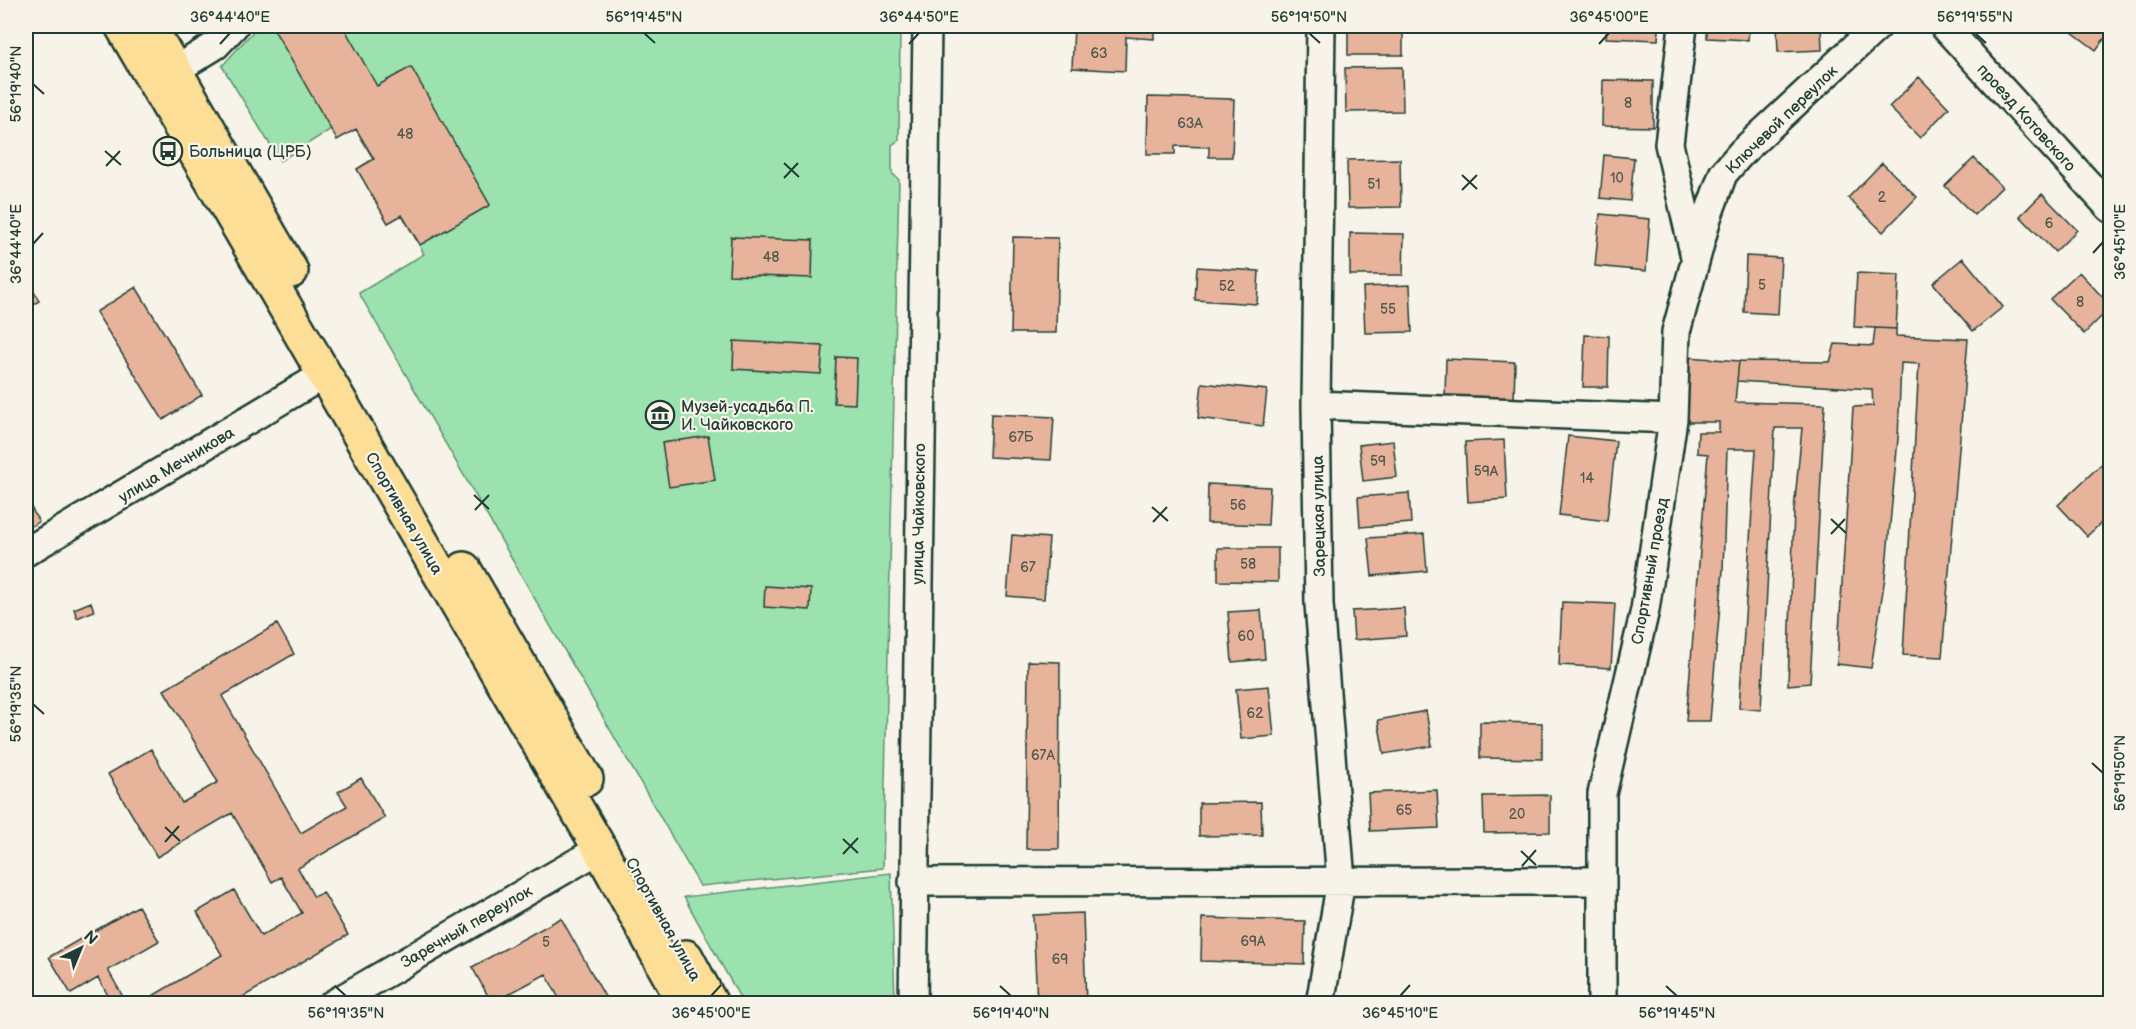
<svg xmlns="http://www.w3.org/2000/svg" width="2136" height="1029" font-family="'Balsamiq Sans',sans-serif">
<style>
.green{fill:#9be2af;stroke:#5d9072;stroke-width:1.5}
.building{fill:#e8b39b;stroke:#1f3d34;stroke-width:1.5}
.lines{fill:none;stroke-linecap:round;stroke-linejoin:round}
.minor-casing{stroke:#1f3d34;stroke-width:32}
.highway-casing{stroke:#1f3d34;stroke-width:38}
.minor{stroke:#f7f3e8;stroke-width:27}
.highway{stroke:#fcde96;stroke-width:33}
.ticks{fill:none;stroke:#1f3d34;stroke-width:2}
.labels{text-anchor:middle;stroke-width:4.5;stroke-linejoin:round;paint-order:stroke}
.number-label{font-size:14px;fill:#515a4e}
.street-label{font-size:16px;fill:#1f3d34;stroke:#f7f3e8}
.poi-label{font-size:16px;fill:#1f3d34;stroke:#f7f3e8;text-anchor:start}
.neatline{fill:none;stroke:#1f3d34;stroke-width:2}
.ticks-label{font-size:15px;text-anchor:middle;fill:#1f3d34}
</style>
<rect width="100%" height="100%" fill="#f7f3e8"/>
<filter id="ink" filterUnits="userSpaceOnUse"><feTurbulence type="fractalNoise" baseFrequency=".0167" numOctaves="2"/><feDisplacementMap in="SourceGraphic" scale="12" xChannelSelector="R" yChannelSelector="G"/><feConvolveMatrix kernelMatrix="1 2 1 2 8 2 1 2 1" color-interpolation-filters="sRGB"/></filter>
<g filter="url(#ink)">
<path class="green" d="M 258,26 L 900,26 L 899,140 L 892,145 L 892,173 L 899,180 L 883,868 L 700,886 L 359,293 L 424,254 L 402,215 L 388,223 L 357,169 L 373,159 L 356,129 L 331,129 L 280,161 L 222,66 Z
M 891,873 L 895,1003 L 743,1003 L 684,897 Z"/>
<path class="building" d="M 272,26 L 343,26 L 377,86 L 411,67 L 490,205 L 420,245 L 402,215 L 388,223 L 357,169 L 374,159 L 356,129 L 337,140 Z
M 1074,26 L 1154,26 L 1154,39 L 1126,37 L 1125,71 L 1072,68 Z
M 1348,26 L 1403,26 L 1403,55 L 1348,55 Z
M 1607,26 L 1659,26 L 1658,40 L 1606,38 Z
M 1707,26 L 1749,26 L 1748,40 L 1707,38 Z
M 1777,26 L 1821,26 L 1822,50 L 1778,52 Z
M 2064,26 L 2110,26 L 2110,31 L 2096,50 Z
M 1402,67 L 1403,111 L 1346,112 L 1345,68 Z
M 1919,77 L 1949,108 L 1920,138 L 1889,107 Z
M 1603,80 L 1653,81 L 1653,127 L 1602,126 Z
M 1148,97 L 1234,99 L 1232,157 L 1209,157 L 1209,147 L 1175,146 L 1175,154 L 1147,154 Z
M 1604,155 L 1634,158 L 1630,201 L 1600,198 Z
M 1974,158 L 2002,187 L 1974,215 L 1945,186 Z
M 1400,159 L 1401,207 L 1348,208 L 1347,160 Z
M 1882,163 L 1917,197 L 1883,232 L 1848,198 Z
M 2042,194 L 2077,230 L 2055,252 L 2020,216 Z
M 1600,214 L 1650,219 L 1646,271 L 1595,266 Z
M 1350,233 L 1404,234 L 1403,275 L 1350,275 Z
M 731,237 L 813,240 L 812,278 L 729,275 Z
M 1013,237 L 1058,238 L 1056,333 L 1011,333 Z
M 1746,256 L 1781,258 L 1778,314 L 1744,312 Z
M 1963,258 L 2003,307 L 1973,331 L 1933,283 Z
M 1197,267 L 1259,271 L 1257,304 L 1195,300 Z
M 2079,272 L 2110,305 L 2110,308 L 2084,334 L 2050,299 Z
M 1857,273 L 1899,275 L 1896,329 L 1854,327 Z
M 26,277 L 39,301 L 26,309 Z
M 1410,285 L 1412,332 L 1365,333 L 1363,287 Z
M 136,287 L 202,395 L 163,420 L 96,312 Z
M 1875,328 L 1896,329 L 1896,336 L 1968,339 L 1942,657 L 1903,655 L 1919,364 L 1901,363 L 1898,439 L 1885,577 L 1871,668 L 1837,664 L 1853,407 L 1873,406 L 1872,389 L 1737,381 L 1739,361 L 1830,362 L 1835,344 L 1873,346 Z
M 1585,335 L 1609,336 L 1608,387 L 1583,387 Z
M 734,341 L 823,346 L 821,374 L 733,369 Z
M 836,357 L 857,358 L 855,404 L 834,403 Z
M 1688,357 L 1739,361 L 1735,402 L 1825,404 L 1810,683 L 1788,685 L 1794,510 L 1802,428 L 1775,428 L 1761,710 L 1739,708 L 1756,449 L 1727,449 L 1723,570 L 1710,721 L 1686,721 L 1708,454 L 1697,453 L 1698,432 L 1719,432 L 1719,422 L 1681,422 Z
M 1446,359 L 1515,362 L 1514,400 L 1445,398 Z
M 1202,383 L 1267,390 L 1263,426 L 1198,418 Z
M 991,414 L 1054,417 L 1051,460 L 989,457 Z
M 708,436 L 715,480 L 669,487 L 662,443 Z
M 1568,436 L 1616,441 L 1607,521 L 1559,515 Z
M 1504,440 L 1507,499 L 1468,502 L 1465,442 Z
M 1393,441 L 1397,477 L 1363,481 L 1359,445 Z
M 2110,456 L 2110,515 L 2087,536 L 2058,505 Z
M 1208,484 L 1270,487 L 1268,525 L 1207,523 Z
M 1409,493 L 1411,523 L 1360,527 L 1358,497 Z
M 27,500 L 39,522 L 26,529 L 26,501 Z
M 1424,534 L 1427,571 L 1372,576 L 1368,538 Z
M 1012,535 L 1049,538 L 1044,599 L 1007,596 Z
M 1218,548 L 1278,548 L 1278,582 L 1218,581 Z
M 765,586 L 811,589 L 810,610 L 764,607 Z
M 91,602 L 94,611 L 77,618 L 74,609 Z
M 1562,602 L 1615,604 L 1611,668 L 1559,665 Z
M 1404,608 L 1406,636 L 1354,640 L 1352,611 Z
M 1261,610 L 1265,659 L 1232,662 L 1228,612 Z
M 277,624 L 294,654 L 222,696 L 301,833 L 347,806 L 338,792 L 361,778 L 385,818 L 298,868 L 314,897 L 323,892 L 348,935 L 231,1004 L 139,1004 L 222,955 L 197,912 L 234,890 L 261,936 L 302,913 L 281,877 L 272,882 L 232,813 L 157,857 L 108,774 L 151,749 L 182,803 L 218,782 L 164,690 Z
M 1028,661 L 1060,662 L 1059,849 L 1026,849 Z
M 1269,686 L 1274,736 L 1241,739 L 1236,689 Z
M 1426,711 L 1432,746 L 1384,754 L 1378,720 Z
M 1480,722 L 1542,723 L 1542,759 L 1480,758 Z
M 1437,790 L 1439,828 L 1370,831 L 1368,793 Z
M 1550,795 L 1550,832 L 1484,833 L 1483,796 Z
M 1261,802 L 1262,835 L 1199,836 L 1199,803 Z
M 138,906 L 159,941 L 108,970 L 127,1004 L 113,1004 L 98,978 L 71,994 L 49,957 Z
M 1083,913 L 1086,1004 L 1037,1004 L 1033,915 Z
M 561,918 L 609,1004 L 562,1004 L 546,974 L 492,1003 L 472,967 Z
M 1202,918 L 1305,921 L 1304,964 L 1201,961 Z
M 1853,998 L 1973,1003 L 1973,1004 L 1852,1004 Z"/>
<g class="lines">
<g class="minor-casing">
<path id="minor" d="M 1683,26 L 1669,144 L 1695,257
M 1944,26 L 2110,208
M 175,70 L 216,45 L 234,26
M 1316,405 L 1673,419
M 26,552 L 325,374
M 913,882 L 1602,881
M 333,1004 L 600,849
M 913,1004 L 927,26
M 1320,1004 L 1341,881 L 1319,604 L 1316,405 L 1321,26
M 1602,1004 L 1602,794 L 1645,610 L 1673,419 L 1676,332 L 1707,218 L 1723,174 L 1742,152 L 1878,26"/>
</g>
<g class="highway-casing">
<path id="highway" d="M 122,26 L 600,849 L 685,1004
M 149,26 L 291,271
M 464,569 L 586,779
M 686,957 L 711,1004"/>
</g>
<use href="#minor" class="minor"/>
<use href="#highway" class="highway"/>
</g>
</g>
<path class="ticks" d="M 644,33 L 655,43M 1309,33 L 1320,43M 1975,33 L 1986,43M 220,44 L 230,33M 909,44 L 919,33M 1599,44 L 1609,33M 33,84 L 44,94M 105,151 L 121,165M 784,163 L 799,177M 106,166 L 120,151M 1462,175 L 1477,189M 784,178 L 798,163M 1462,190 L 1477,175M 33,244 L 43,233M 2093,253 L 2103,242M 474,495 L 489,509M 1152,507 L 1168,521M 475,510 L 489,495M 1831,519 L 1846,533M 1153,522 L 1167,507M 1831,534 L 1845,519M 33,704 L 44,714M 2092,763 L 2103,773M 165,827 L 180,841M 843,839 L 858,853M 165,842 L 179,826M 1521,851 L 1536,865M 843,854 L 858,838M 1522,866 L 1536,850M 335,986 L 346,996M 1000,986 L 1011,996M 1666,986 L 1677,996M 711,996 L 721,985M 1400,996 L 1410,985"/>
<defs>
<g id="bus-ring" transform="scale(1.5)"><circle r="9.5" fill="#f7f3e8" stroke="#1f3d34" stroke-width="1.5"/><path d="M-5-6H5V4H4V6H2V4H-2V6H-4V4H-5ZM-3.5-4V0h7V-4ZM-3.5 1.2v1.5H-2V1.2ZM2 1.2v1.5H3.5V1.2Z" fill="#1f3d34"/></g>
<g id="museum-ring" transform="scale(1.5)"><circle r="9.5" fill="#f7f3e8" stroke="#1f3d34" stroke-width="1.5"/><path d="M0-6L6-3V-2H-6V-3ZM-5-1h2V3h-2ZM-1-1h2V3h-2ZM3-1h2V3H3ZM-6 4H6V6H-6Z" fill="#1f3d34"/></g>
</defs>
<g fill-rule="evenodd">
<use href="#bus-ring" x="168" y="151"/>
<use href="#museum-ring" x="660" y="415"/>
</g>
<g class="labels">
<g class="number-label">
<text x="1099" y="58">63</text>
<text x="1628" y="108">8</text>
<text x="1190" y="128">63А</text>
<text x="405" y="139">48</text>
<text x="1617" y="183">10</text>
<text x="1374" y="189">51</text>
<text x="1882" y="202">2</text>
<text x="2049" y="228">6</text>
<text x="771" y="262">48</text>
<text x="1762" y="290">5</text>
<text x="1227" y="291">52</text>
<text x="2080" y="307">8</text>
<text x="1388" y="314">55</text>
<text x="1021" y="442">67Б</text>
<text x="1378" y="466">59</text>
<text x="1486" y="476">59А</text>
<text x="1587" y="483">14</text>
<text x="1238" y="510">56</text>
<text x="1248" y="569">58</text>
<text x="1028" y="572">67</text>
<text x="1246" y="641">60</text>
<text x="1255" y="718">62</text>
<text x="1043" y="760">67А</text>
<text x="1404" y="815">65</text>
<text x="1517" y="819">20</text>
<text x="1253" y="946">69А</text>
<text x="546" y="947">5</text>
<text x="1060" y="964">69</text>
</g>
<g class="street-label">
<text transform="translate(2027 117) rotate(48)" y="6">проезд Котовского</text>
<text transform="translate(1781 119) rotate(-44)" y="6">Ключевой переулок</text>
<text transform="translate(176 464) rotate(-31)" y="6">улица Мечникова</text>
<text transform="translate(405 513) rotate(60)" y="6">Спортивная улица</text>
<text transform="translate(918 514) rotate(-89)" y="6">улица Чайковского</text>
<text transform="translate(1318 516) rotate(-91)" y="6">Зарецкая улица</text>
<text transform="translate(1649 571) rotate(-80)" y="6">Спортивный проезд</text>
<text transform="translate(664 919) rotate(61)" y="6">Спортивная улица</text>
<text transform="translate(466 926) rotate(-30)" y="6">Заречный переулок</text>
</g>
<g class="poi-label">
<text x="189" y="157">Больница (ЦРБ)</text>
<text x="681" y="412">Музей-усадьба П.<tspan x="681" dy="18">И. Чайковского</tspan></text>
</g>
</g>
<rect width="2136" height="1029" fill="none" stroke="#f7f3e8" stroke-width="66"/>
<g transform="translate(81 948) rotate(43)" stroke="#f7f3e8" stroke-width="4.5" paint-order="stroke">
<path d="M0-4.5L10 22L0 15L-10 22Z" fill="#1f3d34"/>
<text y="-9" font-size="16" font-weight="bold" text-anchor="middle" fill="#1f3d34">N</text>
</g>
<rect x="33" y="33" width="2070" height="963" class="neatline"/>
<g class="ticks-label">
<text x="230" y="22">36°44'40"E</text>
<text x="644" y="22">56°19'45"N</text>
<text x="919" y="22">36°44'50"E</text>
<text x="1309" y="22">56°19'50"N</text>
<text x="1609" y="22">36°45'00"E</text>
<text x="1975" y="22">56°19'55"N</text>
<text transform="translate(16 84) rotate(-90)" y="5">56°19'40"N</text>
<text transform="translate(2120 242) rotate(-90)" y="5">36°45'10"E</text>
<text transform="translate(16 244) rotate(-90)" y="5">36°44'40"E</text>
<text transform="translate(16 704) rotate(-90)" y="5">56°19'35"N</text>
<text transform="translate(2120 773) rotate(-90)" y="5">56°19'50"N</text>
<text x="346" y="1018">56°19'35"N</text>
<text x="711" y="1018">36°45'00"E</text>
<text x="1011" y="1018">56°19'40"N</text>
<text x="1400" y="1018">36°45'10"E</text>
<text x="1677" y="1018">56°19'45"N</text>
</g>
</svg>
